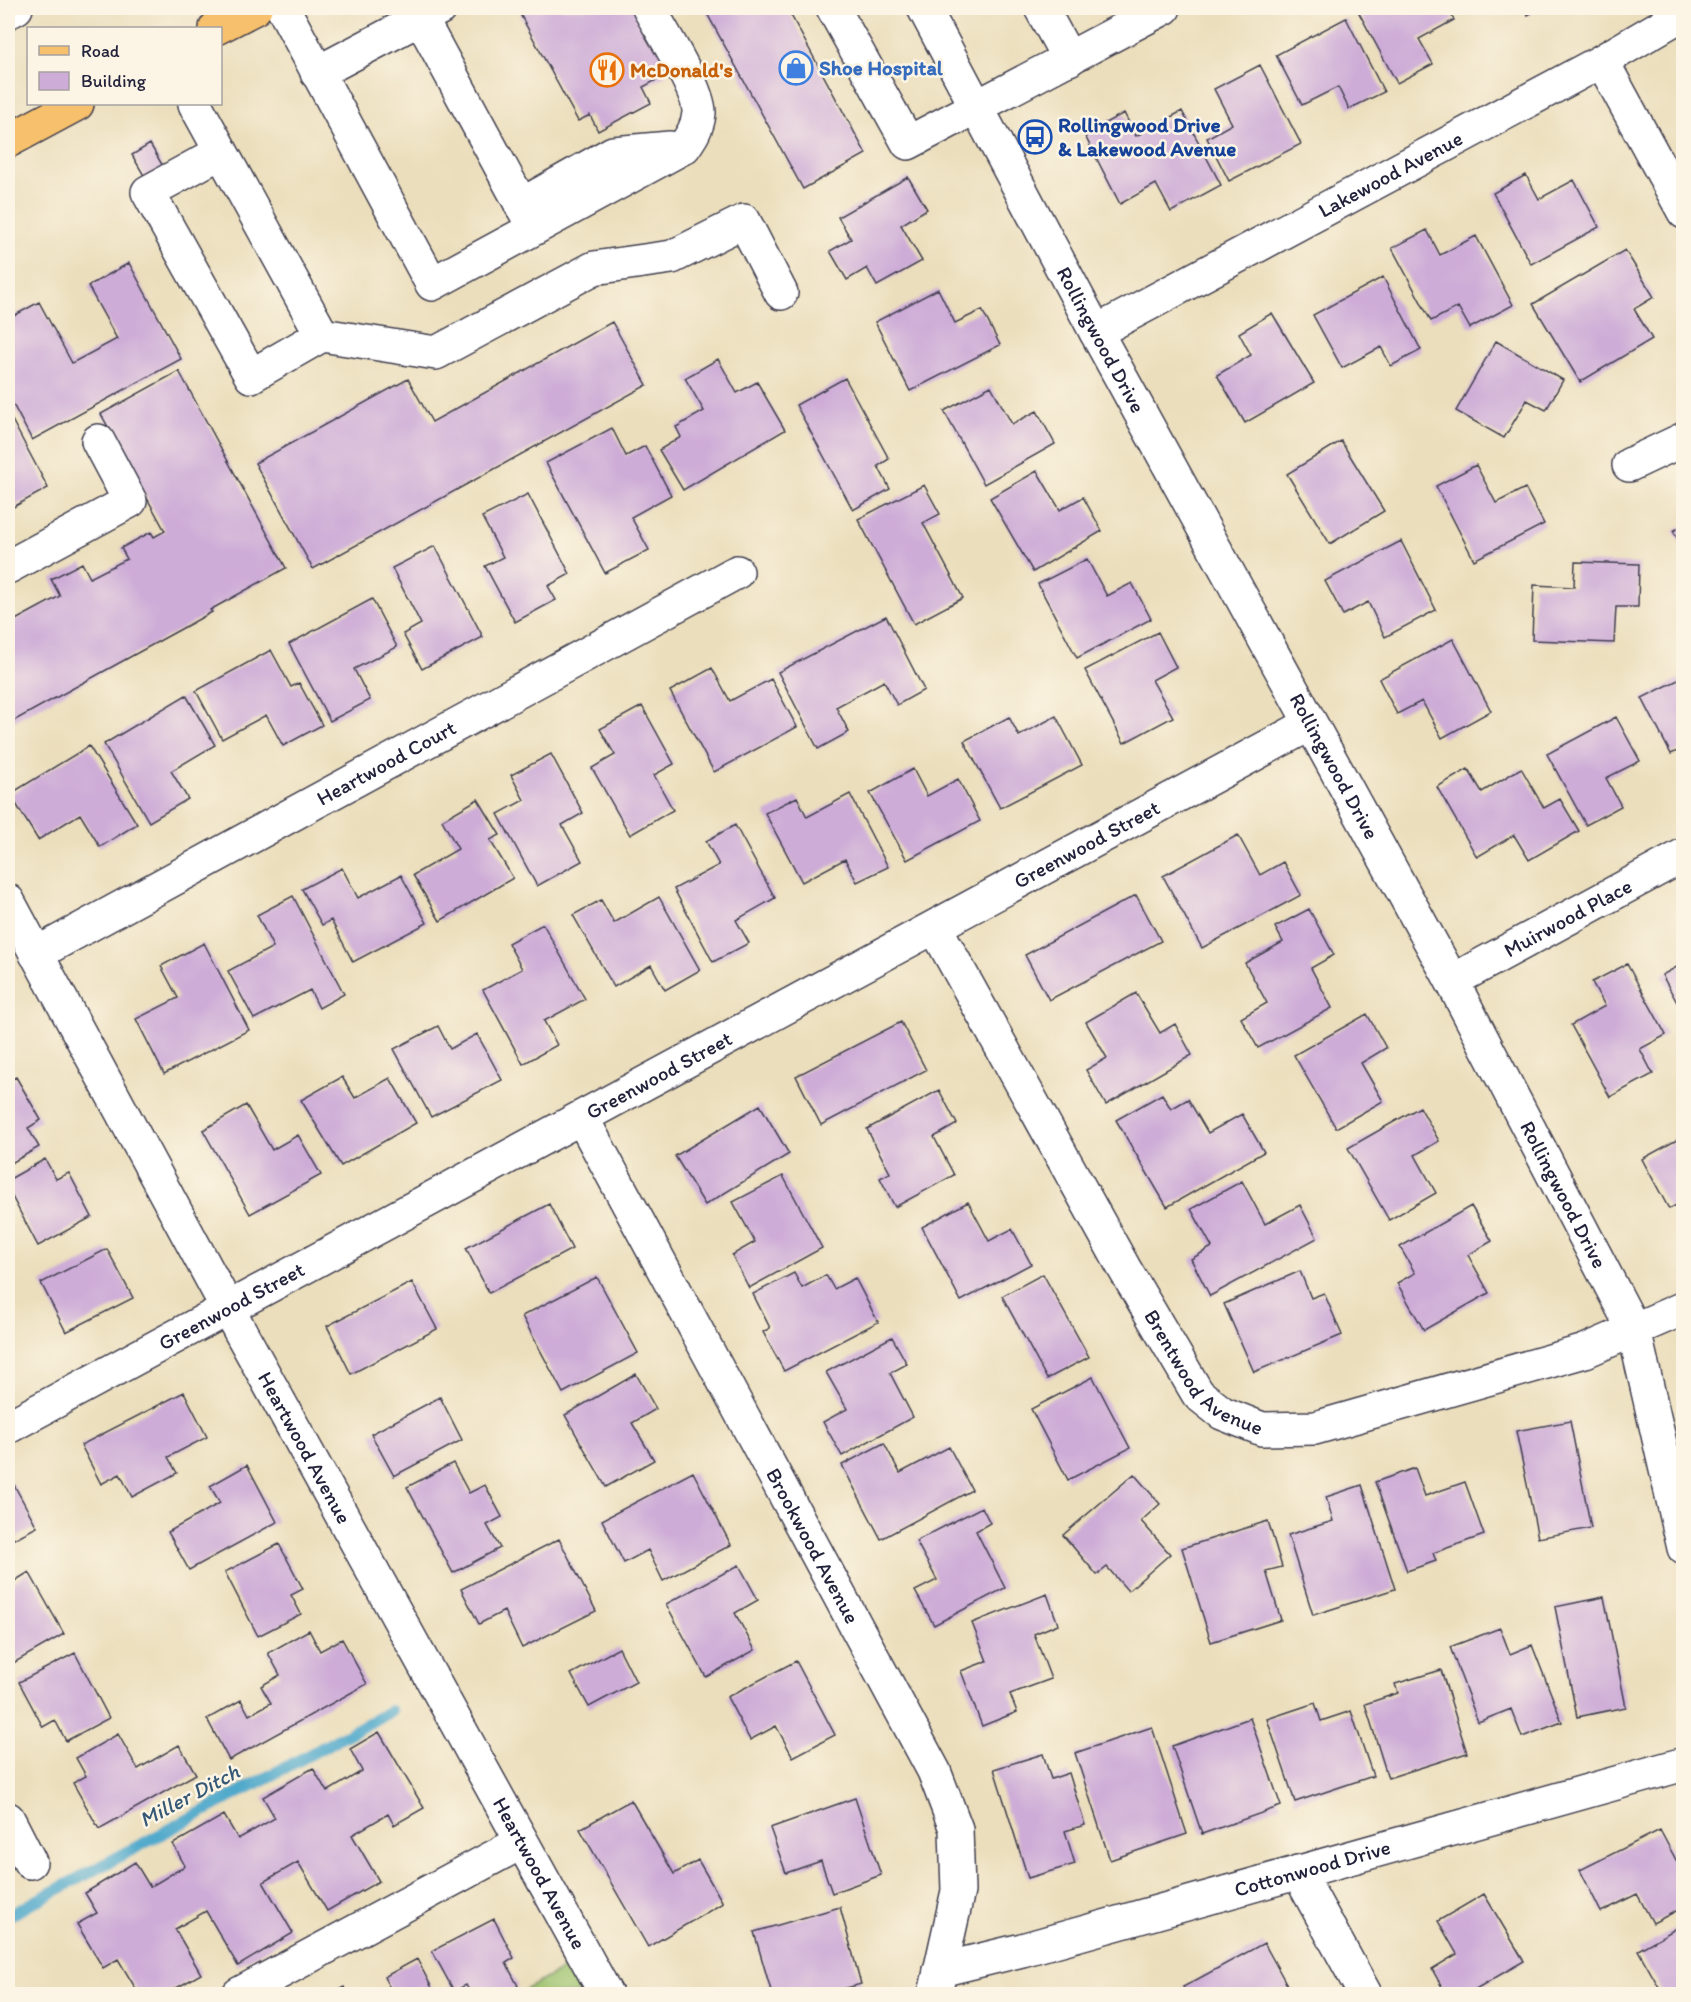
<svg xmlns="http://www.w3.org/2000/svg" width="1691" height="2002" font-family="Itim,sans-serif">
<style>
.green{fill:#9cc26d;stroke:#5f7254;stroke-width:1.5}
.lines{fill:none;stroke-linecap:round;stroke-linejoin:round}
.stream{stroke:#4ea8cb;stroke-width:12}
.building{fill:#cdacd7}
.minor-casing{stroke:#403e4e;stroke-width:36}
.major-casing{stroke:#403e4e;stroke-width:36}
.minor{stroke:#fff;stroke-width:33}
.major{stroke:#f7c06c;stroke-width:33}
.labels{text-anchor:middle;stroke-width:5;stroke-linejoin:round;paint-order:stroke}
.shop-label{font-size:21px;font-weight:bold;fill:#366cbe;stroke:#fcf5e5;text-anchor:start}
.food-label{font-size:21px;font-weight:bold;fill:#c56008;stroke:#fcf5e5;text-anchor:start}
.transit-label{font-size:21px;font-weight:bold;fill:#164399;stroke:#fcf5e5;text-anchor:start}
.street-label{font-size:21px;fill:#22223b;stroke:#fcf5e5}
.water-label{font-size:22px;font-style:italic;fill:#345875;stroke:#fcf5e5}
</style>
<rect width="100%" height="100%" fill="#fcf5e5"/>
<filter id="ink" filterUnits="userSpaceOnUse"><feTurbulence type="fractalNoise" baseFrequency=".0167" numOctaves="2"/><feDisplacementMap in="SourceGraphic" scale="12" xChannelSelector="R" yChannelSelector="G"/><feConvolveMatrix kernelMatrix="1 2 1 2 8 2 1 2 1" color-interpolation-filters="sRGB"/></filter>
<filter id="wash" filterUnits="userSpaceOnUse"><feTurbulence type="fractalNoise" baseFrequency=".008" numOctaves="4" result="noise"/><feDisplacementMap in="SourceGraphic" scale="24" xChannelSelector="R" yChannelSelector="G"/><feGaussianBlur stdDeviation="1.35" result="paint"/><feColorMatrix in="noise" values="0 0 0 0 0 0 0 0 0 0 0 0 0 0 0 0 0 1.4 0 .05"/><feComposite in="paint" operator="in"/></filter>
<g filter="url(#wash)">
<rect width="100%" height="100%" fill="#ebdebc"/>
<path class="green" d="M 585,1957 L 606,1994 L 518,1994 Z"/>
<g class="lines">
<path class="stream" d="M 8,1916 L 391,1711"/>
</g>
<g id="blocks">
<path class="building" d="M 531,8 L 644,8 L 673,60 L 662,66 L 666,75 L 643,87 L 651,103 L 598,131 L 590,115 L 578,121 L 520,14 Z
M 704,8 L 787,8 L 866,154 L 803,189 Z
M 1364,8 L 1447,8 L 1454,20 L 1419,39 L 1433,64 L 1397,83 L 1358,11 Z
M 1524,8 L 1540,8 L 1528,15 Z
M 1346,18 L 1384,92 L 1349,109 L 1338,87 L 1302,105 L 1276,55 Z
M 1260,65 L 1301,144 L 1229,181 L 1207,138 L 1232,124 L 1214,89 Z
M 1182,111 L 1221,185 L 1171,212 L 1156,184 L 1120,204 L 1084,134 L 1124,113 L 1136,136 Z
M 150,144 L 164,168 L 146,179 L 132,155 Z
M 1526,175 L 1539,199 L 1574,180 L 1599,227 L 1531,264 L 1493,193 Z
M 908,177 L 927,209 L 901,225 L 922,261 L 877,286 L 867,268 L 847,280 L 830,251 L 851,239 L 838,217 Z
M 1427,230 L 1440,255 L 1476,236 L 1513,305 L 1470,328 L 1458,307 L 1431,321 L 1392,248 Z
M 1625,250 L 1654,297 L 1634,309 L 1652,339 L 1580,382 L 1533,304 Z
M 129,263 L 181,359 L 32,440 L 8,395 L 8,319 L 39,302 L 72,363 L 117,339 L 88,286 Z
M 1383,277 L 1421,350 L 1391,366 L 1381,347 L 1342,368 L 1313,315 Z
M 938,289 L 955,323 L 982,310 L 1000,345 L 910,391 L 875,322 Z
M 1272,313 L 1314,383 L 1245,423 L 1217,375 L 1251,355 L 1239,333 Z
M 612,322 L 647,385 L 313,569 L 255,463 L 408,379 L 432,422 Z
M 1496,341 L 1563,380 L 1546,410 L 1527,400 L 1504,438 L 1456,411 Z
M 718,359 L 737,393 L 757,382 L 785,430 L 683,490 L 659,450 L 681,437 L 676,427 L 704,411 L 685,378 Z
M 179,371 L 286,568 L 210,610 L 212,612 L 8,724 L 8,624 L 60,596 L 51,579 L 82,563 L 90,578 L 127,559 L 121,548 L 151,532 L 154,537 L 165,531 L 101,414 Z
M 845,378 L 889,459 L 878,466 L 890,489 L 853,510 L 796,405 Z
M 991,386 L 1012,424 L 1037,411 L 1055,444 L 984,484 L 944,411 Z
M 12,420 L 48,488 L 8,510 L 8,422 Z
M 612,428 L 626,456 L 645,446 L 671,495 L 631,517 L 649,550 L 605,573 L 546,463 Z
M 1341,441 L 1384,511 L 1330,544 L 1287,474 Z
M 1476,465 L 1496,503 L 1525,488 L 1544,524 L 1474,560 L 1436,486 Z
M 1037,471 L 1060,510 L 1083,497 L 1102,531 L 1033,572 L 990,498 Z
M 924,485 L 940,514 L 923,523 L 963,598 L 914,624 L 858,519 Z
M 528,494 L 570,574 L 548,586 L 556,600 L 515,622 L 485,566 L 503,557 L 482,517 Z
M 1684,525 L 1684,549 L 1673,531 Z
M 1401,541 L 1436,610 L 1385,637 L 1368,602 L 1343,615 L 1325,581 Z
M 435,546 L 483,637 L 422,669 L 403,634 L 421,624 L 392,568 Z
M 1087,559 L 1107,596 L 1132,583 L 1151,619 L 1077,658 L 1038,584 Z
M 1575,562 L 1639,564 L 1638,607 L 1616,607 L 1614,643 L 1532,640 L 1534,585 L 1574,587 Z
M 372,599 L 397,647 L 354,669 L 370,700 L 330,721 L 289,644 Z
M 886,616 L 924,690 L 897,705 L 884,681 L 836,707 L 849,732 L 818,749 L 778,672 Z
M 1158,632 L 1176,667 L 1152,680 L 1173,717 L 1124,743 L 1085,670 Z
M 1453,639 L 1491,711 L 1442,738 L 1422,701 L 1397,714 L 1379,679 Z
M 271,650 L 291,687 L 299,683 L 322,725 L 283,746 L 266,715 L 222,739 L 196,691 Z
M 712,668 L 730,701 L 771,679 L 797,727 L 714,772 L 670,691 Z
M 1684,677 L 1684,748 L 1671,754 L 1642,698 Z
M 186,695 L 215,745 L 171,771 L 188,799 L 149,822 L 104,744 Z
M 642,706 L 674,764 L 654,775 L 673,810 L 630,835 L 592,768 L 615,755 L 600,729 Z
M 1056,716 L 1082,765 L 1000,808 L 964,741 L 1009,717 L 1019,736 Z
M 1616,717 L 1640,761 L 1606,778 L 1621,806 L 1586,825 L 1547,754 Z
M 89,746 L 137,824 L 100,847 L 80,814 L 38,840 L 10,794 Z
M 551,754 L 583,813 L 562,825 L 582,861 L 537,886 L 498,814 L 524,800 L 511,775 Z
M 1521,768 L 1544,808 L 1560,799 L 1579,831 L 1529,860 L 1514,835 L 1477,857 L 1437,787 L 1468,769 L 1482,792 Z
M 913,769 L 927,796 L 958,779 L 980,821 L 907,860 L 870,793 Z
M 850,794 L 888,867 L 857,882 L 845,859 L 802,882 L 765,813 L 797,797 L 807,817 Z
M 478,799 L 500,835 L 490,840 L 513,878 L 440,921 L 413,875 L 458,849 L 442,820 Z
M 735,825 L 775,898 L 736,920 L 749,943 L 713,962 L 674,889 L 719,865 L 706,841 Z
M 1238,835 L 1260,875 L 1283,862 L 1301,895 L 1202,948 L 1163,876 Z
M 342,868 L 358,898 L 401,875 L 427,923 L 353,962 L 331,920 L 322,925 L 302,889 Z
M 1136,895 L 1161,941 L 1049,1000 L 1025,955 Z
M 293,896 L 344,994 L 319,1008 L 310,990 L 254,1019 L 228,971 L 273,947 L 257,915 Z
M 659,897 L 700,970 L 665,990 L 651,965 L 614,987 L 573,915 L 601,900 L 614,923 Z
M 1309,909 L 1334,955 L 1311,968 L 1332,1008 L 1258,1048 L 1241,1018 L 1267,1003 L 1245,963 L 1283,942 L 1275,927 Z
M 543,924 L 585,999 L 544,1021 L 557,1045 L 523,1064 L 483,990 L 522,969 L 508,943 Z
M 204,943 L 249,1030 L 164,1074 L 136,1019 L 178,998 L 161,966 Z
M 1684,963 L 1684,1015 L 1662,975 Z
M 1627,964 L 1666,1035 L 1640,1049 L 1653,1074 L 1610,1097 L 1571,1025 L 1605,1006 L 1592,982 Z
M 1136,993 L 1160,1033 L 1175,1024 L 1192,1055 L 1106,1105 L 1086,1070 L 1107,1058 L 1086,1022 Z
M 1367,1014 L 1386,1048 L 1361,1063 L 1383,1101 L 1336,1128 L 1294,1055 Z
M 901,1022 L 926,1070 L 821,1125 L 796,1076 Z
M 438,1026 L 450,1049 L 477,1034 L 502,1080 L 431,1117 L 394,1049 Z
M 16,1077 L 41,1120 L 28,1128 L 39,1147 L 8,1165 L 8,1081 Z
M 342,1077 L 355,1098 L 390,1078 L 416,1123 L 341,1166 L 301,1100 Z
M 939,1090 L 957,1124 L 934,1137 L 954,1175 L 895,1207 L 880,1178 L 890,1173 L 867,1129 Z
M 1162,1094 L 1171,1109 L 1188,1099 L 1208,1133 L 1242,1114 L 1264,1152 L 1167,1207 L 1116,1120 Z
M 246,1105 L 272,1150 L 298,1135 L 321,1175 L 250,1214 L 203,1130 Z
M 760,1105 L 789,1154 L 705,1205 L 675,1156 Z
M 1420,1107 L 1439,1141 L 1415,1155 L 1436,1193 L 1389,1220 L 1348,1148 Z
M 1684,1136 L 1684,1201 L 1669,1209 L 1642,1159 Z
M 45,1159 L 56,1179 L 69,1173 L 92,1217 L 38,1246 L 8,1189 L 8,1180 Z
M 783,1176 L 822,1248 L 749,1288 L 732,1255 L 755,1242 L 733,1202 Z
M 1242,1181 L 1265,1224 L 1300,1205 L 1317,1238 L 1210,1296 L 1191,1259 L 1212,1247 L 1191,1209 Z
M 968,1202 L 989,1241 L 1012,1229 L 1031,1264 L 961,1301 L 922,1227 Z
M 549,1204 L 572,1249 L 489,1293 L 466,1248 Z
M 1471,1206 L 1492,1241 L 1468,1255 L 1489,1293 L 1424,1330 L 1397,1283 L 1415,1273 L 1400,1247 Z
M 107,1249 L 133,1298 L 66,1332 L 41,1283 Z
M 1300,1271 L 1311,1298 L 1324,1293 L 1342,1335 L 1254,1372 L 1224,1304 Z
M 794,1273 L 802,1288 L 826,1275 L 834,1289 L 855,1278 L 878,1322 L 784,1371 L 763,1332 L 770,1328 L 753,1294 Z
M 1043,1274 L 1089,1357 L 1047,1379 L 1002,1296 Z
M 597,1277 L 638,1353 L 563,1393 L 522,1316 Z
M 412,1282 L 437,1329 L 351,1374 L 327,1326 Z
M 892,1337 L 907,1364 L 890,1373 L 913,1417 L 842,1456 L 823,1422 L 847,1409 L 826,1372 Z
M 636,1374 L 656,1409 L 632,1423 L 654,1460 L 606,1487 L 565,1415 Z
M 1093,1377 L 1130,1448 L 1068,1480 L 1031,1409 Z
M 184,1392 L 207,1437 L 168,1457 L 177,1473 L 132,1497 L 120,1474 L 101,1484 L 81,1445 Z
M 440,1397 L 462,1440 L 394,1476 L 371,1434 Z
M 1570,1421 L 1591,1528 L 1538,1538 L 1516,1431 Z
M 884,1443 L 900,1473 L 949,1447 L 972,1490 L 881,1539 L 842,1465 Z
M 453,1463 L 469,1493 L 485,1485 L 502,1517 L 487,1525 L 500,1548 L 453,1573 L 407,1487 Z
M 247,1465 L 277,1522 L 189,1570 L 168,1532 L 220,1503 L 210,1486 Z
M 1415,1468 L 1425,1496 L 1465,1482 L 1484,1535 L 1433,1553 L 1436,1561 L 1407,1571 L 1375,1482 Z
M 693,1472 L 731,1545 L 663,1581 L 648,1550 L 624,1563 L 602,1520 Z
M 1134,1474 L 1160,1504 L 1141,1521 L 1170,1554 L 1128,1591 L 1107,1567 L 1097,1575 L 1063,1535 Z
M 13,1483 L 37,1527 L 8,1542 L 8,1486 Z
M 1362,1485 L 1395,1589 L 1313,1615 L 1288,1535 L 1333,1521 L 1326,1497 Z
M 982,1507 L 990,1523 L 976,1531 L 1005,1588 L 934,1625 L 915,1591 L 937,1580 L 916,1541 Z
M 1268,1521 L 1282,1567 L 1266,1571 L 1281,1620 L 1211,1642 L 1182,1548 Z
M 559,1539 L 596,1611 L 522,1648 L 504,1611 L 479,1624 L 461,1589 Z
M 279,1544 L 303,1589 L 291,1595 L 301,1614 L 258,1636 L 225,1572 Z
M 739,1565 L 758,1600 L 735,1613 L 755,1650 L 706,1677 L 666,1604 Z
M 29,1572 L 64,1634 L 10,1665 L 8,1660 L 8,1585 Z
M 1047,1594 L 1058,1624 L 1034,1634 L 1051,1679 L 1010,1694 L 1017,1712 L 982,1726 L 961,1671 L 987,1661 L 972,1623 Z
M 1604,1597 L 1626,1707 L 1577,1717 L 1555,1607 Z
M 1500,1628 L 1510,1654 L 1532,1645 L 1562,1722 L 1522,1737 L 1511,1709 L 1478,1722 L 1450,1647 Z
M 309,1630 L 320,1651 L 342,1639 L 367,1684 L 229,1760 L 207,1719 L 241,1700 L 249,1715 L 271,1703 L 261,1686 L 280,1675 L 268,1653 Z
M 619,1648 L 636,1682 L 589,1707 L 571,1674 Z
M 75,1653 L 109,1718 L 66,1741 L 55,1720 L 43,1727 L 19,1682 Z
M 796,1661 L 835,1735 L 793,1757 L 776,1726 L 750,1740 L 727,1697 Z
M 1441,1670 L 1467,1753 L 1388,1778 L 1365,1704 L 1398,1693 L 1395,1684 Z
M 1315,1703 L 1321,1721 L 1351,1711 L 1373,1776 L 1295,1802 L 1267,1719 Z
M 1250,1718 L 1281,1806 L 1202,1834 L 1172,1746 Z
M 1152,1727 L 1187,1834 L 1110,1860 L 1075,1753 Z
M 379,1732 L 424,1808 L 394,1825 L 388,1814 L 352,1835 L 379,1881 L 327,1911 L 298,1862 L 263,1882 L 293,1933 L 238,1966 L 206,1911 L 175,1929 L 201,1974 L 166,1994 L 139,1994 L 118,1959 L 103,1968 L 77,1924 L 97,1913 L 85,1893 L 135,1862 L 150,1887 L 185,1866 L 173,1844 L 224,1815 L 238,1839 L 275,1818 L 263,1797 L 313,1768 L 327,1792 L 362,1771 L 350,1749 Z
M 118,1734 L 138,1769 L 179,1745 L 196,1774 L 99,1829 L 73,1783 L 86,1776 L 76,1758 Z
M 1043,1754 L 1051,1779 L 1069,1773 L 1085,1825 L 1065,1831 L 1075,1864 L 1028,1878 L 994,1769 Z
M 855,1798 L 881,1875 L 832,1893 L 821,1861 L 786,1873 L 770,1828 Z
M 631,1800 L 674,1874 L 698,1860 L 723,1903 L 648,1947 L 580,1829 Z
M 1660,1830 L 1684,1875 L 1684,1907 L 1653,1923 L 1637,1894 L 1601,1912 L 1580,1870 Z
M 1484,1894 L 1524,1961 L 1467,1994 L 1446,1994 L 1432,1969 L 1457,1954 L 1438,1921 Z
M 840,1907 L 861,1984 L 825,1994 L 772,1994 L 754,1932 Z
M 494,1919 L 514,1958 L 506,1963 L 518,1986 L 501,1994 L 471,1994 L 466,1985 L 454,1991 L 432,1951 Z
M 1684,1924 L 1684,1994 L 1663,1994 L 1638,1950 Z
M 1264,1943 L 1292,1994 L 1187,1994 L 1183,1987 Z
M 417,1959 L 435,1994 L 393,1994 L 384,1977 Z
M 344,1987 L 348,1994 L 331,1994 Z"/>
</g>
</g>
<g filter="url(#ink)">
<use href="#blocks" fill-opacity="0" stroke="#403e4e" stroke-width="1.5"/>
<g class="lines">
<g class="minor-casing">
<g id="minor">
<path d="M 283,8 L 432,284 L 684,147 C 691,137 698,127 699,113 C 700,91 661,30 649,8"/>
<path d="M 415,8 L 534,228"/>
<path d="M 833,8 L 908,143 L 1164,8"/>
<path id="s1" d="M 924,8 L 1096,332 L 1452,981 L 1634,1330 L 1684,1548"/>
<path d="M 1041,8 L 1069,59"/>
<path d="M 8,12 L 16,8"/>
<path d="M 1602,61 L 1684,212"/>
<path d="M 317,73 L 440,8"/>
<path d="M 195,104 L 322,335 L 436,353 L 594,268 L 672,257 L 744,221 L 781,293"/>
<path d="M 221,152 L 148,192 L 251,376 L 322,335"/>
<path d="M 521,205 L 613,153 L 670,148"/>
<path id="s2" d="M 1096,332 L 1602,61 L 1684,13"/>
<path d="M 1629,465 L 1684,439"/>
<path d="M 8,567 L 130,501 L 98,441"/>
<path id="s3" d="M 8,901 L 228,1309 L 606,1994"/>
<path id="s4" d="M 935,927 L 1124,1268 L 1198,1394 L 1222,1413 L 1262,1429 L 1315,1428 L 1585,1351 L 1684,1308"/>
<path id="s5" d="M 36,954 L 737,572"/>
<path id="s6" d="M 1452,981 L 1684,855"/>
<path id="s7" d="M 582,1118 L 934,1771 L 956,1829 L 958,1891 L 935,1994"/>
<path id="s8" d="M 8,1427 L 1310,724"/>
<path d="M 8,1819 L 30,1862"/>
<path d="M 1298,1872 L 1365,1994"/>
<path id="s9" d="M 940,1970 L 1022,1950 L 1684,1764"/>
<path d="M 239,1994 L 520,1843"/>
</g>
</g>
<g class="major-casing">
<path id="major" d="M 216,28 L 255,8
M 8,141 L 77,104"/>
</g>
<use href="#minor" class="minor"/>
<use href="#major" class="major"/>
</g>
</g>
<defs>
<g id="shop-ring" transform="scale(1.725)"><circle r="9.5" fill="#fcf5e5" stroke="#3f7fe0" stroke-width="1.5"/><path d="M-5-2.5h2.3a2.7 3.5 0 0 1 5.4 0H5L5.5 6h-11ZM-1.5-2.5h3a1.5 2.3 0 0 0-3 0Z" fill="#3f7fe0"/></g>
<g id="restaurant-ring" transform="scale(1.725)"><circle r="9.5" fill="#fcf5e5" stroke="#e8710a" stroke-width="1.5"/><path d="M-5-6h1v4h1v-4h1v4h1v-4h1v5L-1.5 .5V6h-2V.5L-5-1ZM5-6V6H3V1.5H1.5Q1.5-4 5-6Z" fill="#e8710a"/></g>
<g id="bus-ring" transform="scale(1.725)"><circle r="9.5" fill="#fcf5e5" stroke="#1a4fb4" stroke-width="1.5"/><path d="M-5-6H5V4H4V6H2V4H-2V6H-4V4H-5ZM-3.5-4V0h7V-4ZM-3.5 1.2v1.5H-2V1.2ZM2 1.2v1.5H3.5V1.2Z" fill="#1a4fb4"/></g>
</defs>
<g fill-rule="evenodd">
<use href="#shop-ring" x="796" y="68"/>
<use href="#restaurant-ring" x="607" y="70"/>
<use href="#bus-ring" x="1035" y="137"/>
</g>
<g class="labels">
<g class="shop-label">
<text x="819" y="75">Shoe Hospital</text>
</g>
<g class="food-label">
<text x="630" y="77">McDonald's</text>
</g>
<g class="transit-label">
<text x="1058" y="132">Rollingwood Drive<tspan x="1058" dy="24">&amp; Lakewood Avenue</tspan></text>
</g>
<g class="street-label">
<text dy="7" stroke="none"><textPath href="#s2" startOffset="334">Lakewood Avenue</textPath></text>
<text dy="7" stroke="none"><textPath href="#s1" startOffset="376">Rollingwood Drive</textPath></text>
<text dy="7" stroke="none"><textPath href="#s5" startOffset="399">Heartwood Court</textPath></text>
<text dy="7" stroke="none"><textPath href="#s1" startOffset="862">Rollingwood Drive</textPath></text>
<text dy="7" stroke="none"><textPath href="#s8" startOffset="1226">Greenwood Street</textPath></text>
<text dy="7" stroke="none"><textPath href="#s6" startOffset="132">Muirwood Place</textPath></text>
<text dy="7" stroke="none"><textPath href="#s8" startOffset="740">Greenwood Street</textPath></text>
<text dy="7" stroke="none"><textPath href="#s1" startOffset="1348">Rollingwood Drive</textPath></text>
<text dy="7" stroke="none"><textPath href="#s8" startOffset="254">Greenwood Street</textPath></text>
<text dy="7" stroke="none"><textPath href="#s4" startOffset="525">Brentwood Avenue</textPath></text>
<text dy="7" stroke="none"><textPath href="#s3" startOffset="622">Heartwood Avenue</textPath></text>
<text dy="7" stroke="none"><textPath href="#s7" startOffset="486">Brookwood Avenue</textPath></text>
<text dy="7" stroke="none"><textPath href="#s9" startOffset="386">Cottonwood Drive</textPath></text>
<text dy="7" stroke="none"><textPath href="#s3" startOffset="1108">Heartwood Avenue</textPath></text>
</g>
<g class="water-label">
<text transform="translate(189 1795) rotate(-28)" y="8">Miller Ditch</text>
</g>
</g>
<rect width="1691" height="2002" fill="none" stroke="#fcf5e5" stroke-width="30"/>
<rect x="27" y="27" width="195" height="78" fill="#fcf5e5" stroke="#a5a1a1" stroke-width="1.5"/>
<rect x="39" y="46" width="30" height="9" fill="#f7c06c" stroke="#a5a1a1" stroke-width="1.5"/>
<text x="81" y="57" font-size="18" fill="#22223b">Road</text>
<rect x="39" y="72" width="30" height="18" fill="#cdacd7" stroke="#a5a1a1" stroke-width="1.5"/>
<text x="81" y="87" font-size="18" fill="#22223b">Building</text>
</svg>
